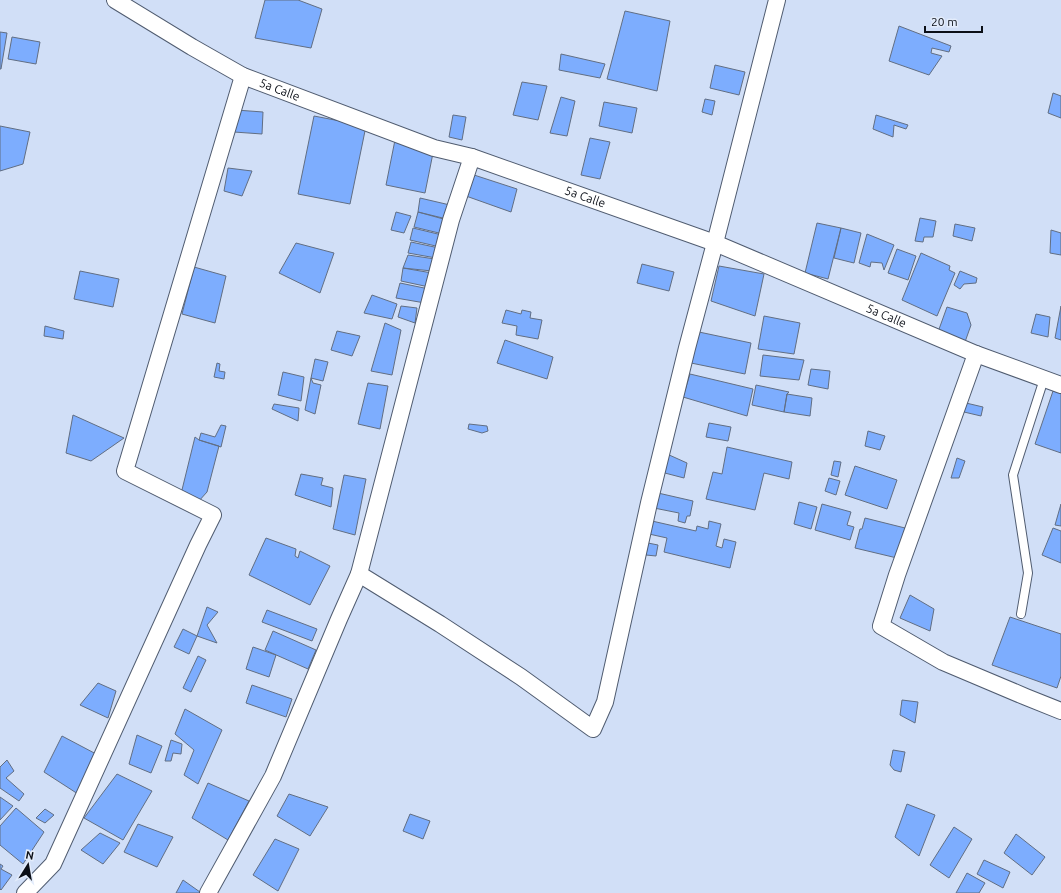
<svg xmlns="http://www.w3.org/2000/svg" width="1061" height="893" font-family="Ubuntu,sans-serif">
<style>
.building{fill:#7dadfe;stroke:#616e83}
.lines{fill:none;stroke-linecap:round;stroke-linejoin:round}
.service-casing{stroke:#505c70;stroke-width:10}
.minor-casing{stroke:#505c70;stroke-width:18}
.service{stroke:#fff;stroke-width:8}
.minor{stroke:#fff;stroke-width:16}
.labels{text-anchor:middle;stroke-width:4;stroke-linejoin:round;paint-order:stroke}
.street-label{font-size:12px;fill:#0b0f17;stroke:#e3ecfb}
</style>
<rect width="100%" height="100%" fill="#d1dff7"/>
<path class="building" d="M 265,0 L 298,0 L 322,9 L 311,48 L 255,38 Z
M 625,11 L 670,21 L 657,91 L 607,79 Z
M 899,26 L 951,46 L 949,52 L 932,48 L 931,53 L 942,56 L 929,75 L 889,61 Z
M 0,32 L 7,33 L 1,69 L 0,69 Z
M 12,37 L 40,42 L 36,64 L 8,59 Z
M 561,54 L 605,64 L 600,78 L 559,70 Z
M 715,65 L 745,72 L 739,95 L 710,88 Z
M 522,82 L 547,86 L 538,120 L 513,115 Z
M 1053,93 L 1061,96 L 1061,118 L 1048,113 Z
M 561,97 L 575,101 L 567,136 L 550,133 Z
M 705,99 L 715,101 L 712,115 L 702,112 Z
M 604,102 L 637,108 L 632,133 L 599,126 Z
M 236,110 L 263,112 L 262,134 L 234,132 Z
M 453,115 L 466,117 L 462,140 L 449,137 Z
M 876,115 L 908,125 L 906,129 L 894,125 L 893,137 L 873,129 Z
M 314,116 L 366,126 L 350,204 L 298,194 Z
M 0,126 L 30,132 L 23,164 L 0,171 Z
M 590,138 L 610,142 L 600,179 L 581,175 Z
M 395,140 L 434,148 L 425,193 L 386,185 Z
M 228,168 L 252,171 L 242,196 L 224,191 Z
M 471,174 L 517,189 L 511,212 L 466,196 Z
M 420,198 L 450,205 L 451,220 L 418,212 Z
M 396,212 L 411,216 L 404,233 L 391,230 Z
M 418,212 L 447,220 L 443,234 L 414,227 Z
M 920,218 L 936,221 L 933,237 L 924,237 L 923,242 L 915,241 Z
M 817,223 L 841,228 L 828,279 L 805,273 Z
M 955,224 L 975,228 L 972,241 L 953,236 Z
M 413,228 L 442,235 L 440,247 L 410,240 Z
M 841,228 L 861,233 L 854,263 L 834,258 Z
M 1051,230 L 1061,233 L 1061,255 L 1050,253 Z
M 867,234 L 894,245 L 884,270 L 882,263 L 871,262 L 870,267 L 859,263 Z
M 411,242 L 439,248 L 436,258 L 408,253 Z
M 296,243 L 334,253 L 320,293 L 279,273 Z
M 897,249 L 916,256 L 908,280 L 888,273 Z
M 921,253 L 950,266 L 949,270 L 955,273 L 937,316 L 902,300 Z
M 408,255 L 435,259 L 432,271 L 403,268 Z
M 642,264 L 674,272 L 669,291 L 637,283 Z
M 719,266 L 764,274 L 755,316 L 711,301 Z
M 194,267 L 226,276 L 215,323 L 182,314 Z
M 403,268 L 432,273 L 429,287 L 401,281 Z
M 80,271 L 119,279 L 113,307 L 74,299 Z
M 960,271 L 977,278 L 976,283 L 964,284 L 960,289 L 954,285 Z
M 400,283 L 429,289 L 425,303 L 396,298 Z
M 372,295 L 397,304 L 392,319 L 364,313 Z
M 401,306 L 417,308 L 415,323 L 398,317 Z
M 1061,306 L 1061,340 L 1055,338 Z
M 947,307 L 967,313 L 971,325 L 965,342 L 938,332 Z
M 506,310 L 521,314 L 522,310 L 531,312 L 530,318 L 542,320 L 538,339 L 516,335 L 517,326 L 502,323 Z
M 1036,314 L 1050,317 L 1048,337 L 1031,333 Z
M 764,316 L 800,323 L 794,354 L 758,349 Z
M 385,323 L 401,330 L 392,375 L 371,371 Z
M 45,326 L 64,331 L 63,339 L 44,336 Z
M 337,331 L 360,336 L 352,356 L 331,350 Z
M 699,332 L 751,343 L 745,374 L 691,363 Z
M 505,340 L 553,357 L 547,379 L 497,363 Z
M 763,355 L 804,360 L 799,380 L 760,376 Z
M 315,359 L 328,362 L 323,381 L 311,378 Z
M 217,363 L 220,364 L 219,371 L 225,372 L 224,379 L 214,377 Z
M 811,369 L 830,371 L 828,389 L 808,385 Z
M 283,372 L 304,377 L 301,401 L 278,395 Z
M 690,374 L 753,389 L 747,416 L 683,397 Z
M 311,378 L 313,383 L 321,385 L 315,414 L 305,410 Z
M 368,383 L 388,386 L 380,429 L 358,424 Z
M 756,385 L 789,392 L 787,394 L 784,412 L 752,405 Z
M 1053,391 L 1061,393 L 1061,453 L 1035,444 Z
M 787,394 L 812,398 L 810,416 L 784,412 Z
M 966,403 L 983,407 L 981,416 L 964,412 Z
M 274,404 L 299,408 L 298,421 L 272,409 Z
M 73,415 L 124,438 L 91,461 L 66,453 Z
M 709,423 L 731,427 L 728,441 L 706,437 Z
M 469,424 L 487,426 L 488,431 L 482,433 L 468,429 Z
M 221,425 L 226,426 L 221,447 L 199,440 L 201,433 L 215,437 Z
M 868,431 L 885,436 L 880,450 L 865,446 Z
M 195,437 L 199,440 L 219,446 L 207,492 L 198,502 L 180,498 Z
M 727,447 L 792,462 L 789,479 L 764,473 L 755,510 L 706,499 L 713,472 L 722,474 Z
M 667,454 L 687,463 L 684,478 L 661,472 Z
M 957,458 L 965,461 L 959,478 L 951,478 Z
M 834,461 L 841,462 L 838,477 L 831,475 Z
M 855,466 L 897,480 L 887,509 L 845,495 Z
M 301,474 L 323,478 L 321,485 L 333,488 L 331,507 L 295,495 Z
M 344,475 L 366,479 L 355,535 L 333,529 Z
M 829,478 L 840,481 L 836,495 L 825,491 Z
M 658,493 L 693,501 L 690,516 L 687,516 L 685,523 L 678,521 L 679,513 L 654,508 Z
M 799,502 L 817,507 L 811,529 L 794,524 Z
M 822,504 L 851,512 L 847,525 L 854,527 L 850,540 L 815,530 Z
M 1061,504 L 1061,526 L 1055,525 Z
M 865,518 L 905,528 L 897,558 L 855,548 L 860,529 L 862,529 Z
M 652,521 L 696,531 L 697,526 L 708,529 L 709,521 L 721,524 L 716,546 L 722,548 L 724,539 L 736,542 L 730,568 L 664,552 L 667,538 L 649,534 Z
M 1053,528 L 1061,531 L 1061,563 L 1042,555 Z
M 266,538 L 296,549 L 295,556 L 298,558 L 300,551 L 330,566 L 310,605 L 249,575 Z
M 648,543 L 658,545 L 656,556 L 646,555 Z
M 910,595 L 934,609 L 930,631 L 900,618 Z
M 207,607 L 218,612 L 207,625 L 217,643 L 197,636 Z
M 267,610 L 317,629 L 312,641 L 262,622 Z
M 1010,617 L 1061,634 L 1061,676 L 1057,688 L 992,665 Z
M 183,629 L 197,636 L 189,654 L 174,647 Z
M 273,631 L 316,650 L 308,669 L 265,650 Z
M 253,647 L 276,655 L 269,677 L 246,669 Z
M 198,656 L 206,660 L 191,692 L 183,688 Z
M 98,683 L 116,691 L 108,718 L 80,705 Z
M 252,685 L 292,699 L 286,717 L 246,703 Z
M 902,700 L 918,702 L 915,723 L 900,715 Z
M 185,709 L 222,730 L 198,784 L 184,775 L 194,750 L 175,734 Z
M 137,735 L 162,746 L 151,773 L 129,764 Z
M 62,736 L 98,755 L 78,794 L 44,772 Z
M 171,740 L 182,744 L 181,754 L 173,753 L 171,761 L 165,761 Z
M 893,750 L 905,752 L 901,772 L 894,770 L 890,765 Z
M 7,760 L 14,771 L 6,778 L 24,794 L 19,801 L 0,788 L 0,767 Z
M 117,774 L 152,791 L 123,840 L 84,818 Z
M 208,783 L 249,801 L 228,840 L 192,818 Z
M 289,794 L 328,807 L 310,836 L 277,816 Z
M 0,797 L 13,806 L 0,820 Z
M 907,804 L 935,815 L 919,856 L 895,837 Z
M 16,808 L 44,832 L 23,864 L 0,845 L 0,826 Z
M 45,809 L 54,815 L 45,823 L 36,818 Z
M 410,814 L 430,821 L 423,839 L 403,831 Z
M 138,824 L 173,837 L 157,867 L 124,852 Z
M 954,827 L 972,839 L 949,878 L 930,865 Z
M 100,833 L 120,843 L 103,864 L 81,850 Z
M 1016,834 L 1045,857 L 1032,875 L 1004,853 Z
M 275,839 L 299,849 L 278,891 L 253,875 Z
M 984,860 L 1010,872 L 1003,888 L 977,874 Z
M 0,864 L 3,866 L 1,869 L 12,875 L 1,890 L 0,889 Z
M 967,873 L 985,883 L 979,893 L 956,893 Z
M 183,880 L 200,892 L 200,893 L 176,893 Z"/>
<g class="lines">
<g class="service-casing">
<path id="service" d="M 1021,614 L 1028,573 L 1013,475 L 1044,379"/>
</g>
<g class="minor-casing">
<g id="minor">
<path id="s1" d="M 115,0 L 192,47 L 243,76 L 434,148 L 472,157 L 715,243 L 976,354 L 1061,385"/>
<path d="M 976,354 L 897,575 L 881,626 L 943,662 L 1026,697 L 1061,711"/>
<path d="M 359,574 L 440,624 L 521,677 L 593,729 L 605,702 L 649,503 L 687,348 L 715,243 L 777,0"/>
<path d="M 25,893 L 53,864 L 198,545 L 213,515 L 125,471 L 243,76"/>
<path d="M 208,893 L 273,776 L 339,619 L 359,574 L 451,220 L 472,157"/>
</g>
</g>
<use href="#service" class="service"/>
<use href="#minor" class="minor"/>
</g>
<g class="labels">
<g class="street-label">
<text dy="4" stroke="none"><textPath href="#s1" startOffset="188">5a Calle</textPath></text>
<text dy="4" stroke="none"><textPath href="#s1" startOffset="512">5a Calle</textPath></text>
<text dy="4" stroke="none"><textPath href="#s1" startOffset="836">5a Calle</textPath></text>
</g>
</g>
<g transform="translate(28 865) rotate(11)" stroke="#e3ecfb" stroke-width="3" paint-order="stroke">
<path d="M0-3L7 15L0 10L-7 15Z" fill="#0b0f17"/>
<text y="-6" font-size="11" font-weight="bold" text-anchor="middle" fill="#0b0f17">N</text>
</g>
<path d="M925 26v6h57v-6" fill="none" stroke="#0b0f17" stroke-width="2"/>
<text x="931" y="26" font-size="12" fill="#0b0f17" stroke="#e3ecfb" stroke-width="3" paint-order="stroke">20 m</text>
</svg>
